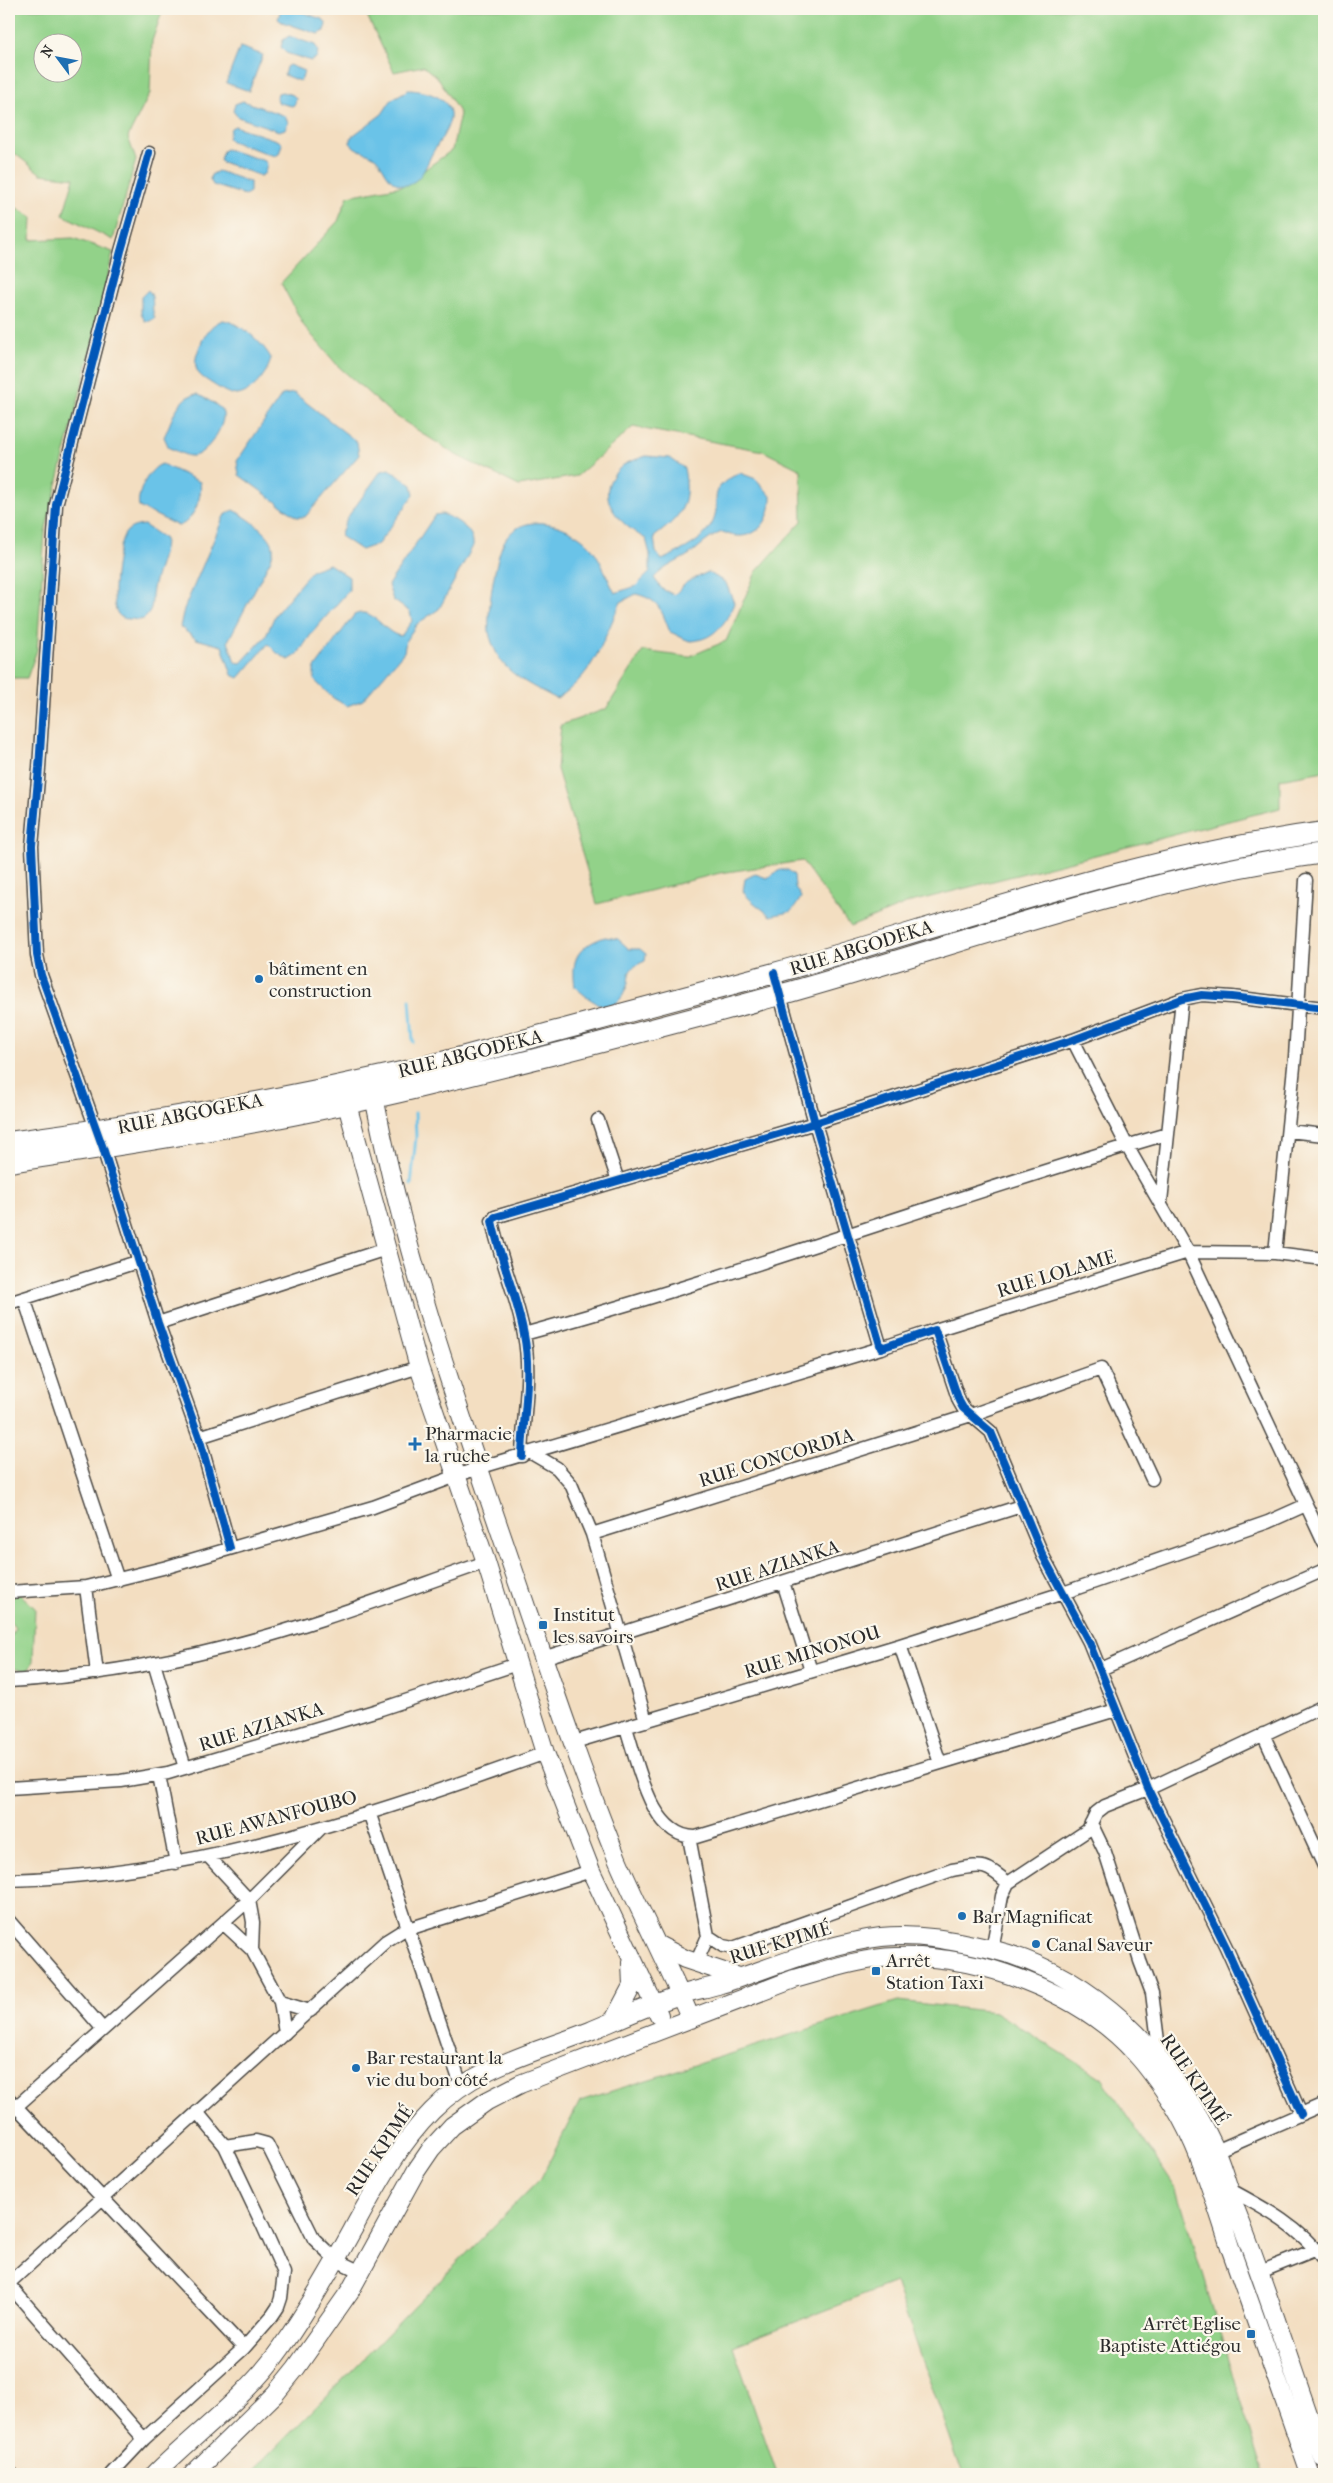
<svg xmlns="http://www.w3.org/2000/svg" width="1333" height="2483" font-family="'IM FELL French Canon',serif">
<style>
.green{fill:#92d289;stroke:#5e7e5a;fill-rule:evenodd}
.water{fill:#6bc3e8;stroke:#4b778a}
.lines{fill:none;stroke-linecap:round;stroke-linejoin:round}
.stream{stroke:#6bc3e8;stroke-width:3}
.street-casing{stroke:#494642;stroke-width:15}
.secondary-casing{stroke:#494642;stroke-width:20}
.primary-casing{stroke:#494642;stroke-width:22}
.street{stroke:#fff;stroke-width:12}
.secondary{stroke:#fff;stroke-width:18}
.primary{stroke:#fff;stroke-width:20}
.cycleway-casing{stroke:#fbf7ec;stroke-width:11}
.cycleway{stroke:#0057b8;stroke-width:8}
.poi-dot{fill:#1f6fb2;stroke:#fbf7ec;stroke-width:2}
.labels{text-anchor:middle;stroke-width:4.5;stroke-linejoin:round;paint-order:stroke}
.street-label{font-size:19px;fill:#2b2b2b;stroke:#fbf7ec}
.poi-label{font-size:19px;fill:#2b2b2b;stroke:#fbf7ec;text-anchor:start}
</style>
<rect width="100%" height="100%" fill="#fbf7ec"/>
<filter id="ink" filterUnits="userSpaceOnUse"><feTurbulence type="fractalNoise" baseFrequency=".02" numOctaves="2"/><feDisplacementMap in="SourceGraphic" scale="10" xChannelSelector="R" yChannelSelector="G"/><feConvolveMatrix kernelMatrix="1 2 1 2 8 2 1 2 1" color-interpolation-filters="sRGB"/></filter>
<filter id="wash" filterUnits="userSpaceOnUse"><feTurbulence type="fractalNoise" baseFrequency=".0096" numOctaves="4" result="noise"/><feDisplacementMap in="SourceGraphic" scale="20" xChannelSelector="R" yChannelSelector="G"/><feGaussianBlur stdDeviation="1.12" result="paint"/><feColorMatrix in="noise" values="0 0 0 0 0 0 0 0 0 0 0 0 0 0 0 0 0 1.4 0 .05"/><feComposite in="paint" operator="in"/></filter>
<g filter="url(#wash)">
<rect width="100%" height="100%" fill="#f3dec1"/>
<path class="green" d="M 9,9 L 163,9 L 152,41 L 150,93 L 128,137 L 136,160 L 113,240 L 63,215 L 74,178 L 41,174 L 9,149 ZM 42,42 L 72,42 L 72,72 L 42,72 Z
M 364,9 L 1324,9 L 1324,771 L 1280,779 L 1280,808 L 911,902 L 850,927 L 802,861 L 720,873 L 597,904 L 557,769 L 561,725 L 606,709 L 643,651 L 688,657 L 726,641 L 756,572 L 802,521 L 801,470 L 763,451 L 633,427 L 577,476 L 519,486 L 456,455 L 391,413 L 338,366 L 304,326 L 281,283 L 338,221 L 348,196 L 402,186 L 452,150 L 460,114 L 439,79 L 423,66 L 394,72 Z
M 17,208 L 32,217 L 31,240 L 73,238 L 113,252 L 99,318 L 45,532 L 37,650 L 27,678 L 9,678 L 9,210 Z
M 20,1594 L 35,1608 L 33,1662 L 28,1671 L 9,1668 L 9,1635 L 13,1634 L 15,1628 L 9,1620 L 9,1597 Z
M 898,2001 L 995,2012 L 1102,2078 L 1176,2189 L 1263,2474 L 963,2474 L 895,2283 L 733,2346 L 777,2474 L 250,2474 L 541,2178 L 580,2101 Z"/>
<path class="water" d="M 281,9 L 294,9 L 324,20 L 326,23 L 325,31 L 318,34 L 282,22 L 278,19 Z
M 289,36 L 315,45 L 318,50 L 317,57 L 311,61 L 286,53 L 281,47 L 283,40 Z
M 240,47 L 263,55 L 249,91 L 226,83 Z
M 289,65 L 304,71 L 302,79 L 299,81 L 284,75 L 286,67 Z
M 408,90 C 423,90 453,97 450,118 C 448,131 439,142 433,152 C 427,163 424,176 412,183 C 410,185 404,186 401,185 C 387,182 385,167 376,158 C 368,151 357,152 350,143 L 351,137 L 382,114 L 392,99 Z
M 282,92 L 293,95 L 296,98 L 295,104 L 292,106 L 279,103 L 276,99 L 278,93 Z
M 243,101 L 285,116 L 288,122 L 285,129 L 279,131 L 238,117 L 233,111 L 235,104 Z
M 235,126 L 279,141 L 282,144 L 279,154 L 275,156 L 231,141 L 228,138 L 231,128 Z
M 226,149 L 265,161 L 267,164 L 265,173 L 261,176 L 222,162 L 220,159 L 223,151 Z
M 218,171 L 250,182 L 250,192 L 245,195 L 213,185 L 210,179 L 211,175 Z
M 148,290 C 156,297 150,309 155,318 L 150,321 L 145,321 L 141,314 L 141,297 Z
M 223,320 C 241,323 263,343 271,358 C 269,372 251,395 236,395 C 227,394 219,388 211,383 C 204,378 198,376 196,367 C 194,358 199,349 202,341 C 208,330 212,324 223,320 Z
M 294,393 L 357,442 L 359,455 L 305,517 L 297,517 L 239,475 L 237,461 L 282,395 Z
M 197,394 C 204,398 215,403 221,409 C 231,420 205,458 191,456 C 185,456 176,450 169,448 L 164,437 C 172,421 177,396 197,394 Z
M 646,456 L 670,458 L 684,468 C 691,504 682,516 654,537 L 656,552 L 662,560 C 676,553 698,544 708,530 C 728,504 699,491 740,473 L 756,479 L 771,496 C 772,525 751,545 722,532 C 709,537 701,546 690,554 C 676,563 666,565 654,578 L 662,589 L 674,595 L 687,582 L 708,572 L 726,583 L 734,603 C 727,622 715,639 692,641 C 686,641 676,634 670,632 C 661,610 660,600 636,594 L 621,602 C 601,643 597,671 557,699 C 536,688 508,676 497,654 C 494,648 490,639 489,632 C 487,613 495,558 504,542 C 522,509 570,524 590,546 C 601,558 607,579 615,593 L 636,586 L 650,572 L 650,554 L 646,539 C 619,524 590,495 621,467 C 626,462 638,459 646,456 Z
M 162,464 L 200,482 C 203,496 193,523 178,526 L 139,507 C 136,493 149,468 162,464 Z
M 389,469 L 412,485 L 414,495 L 378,544 L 361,550 L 340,536 L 347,518 L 381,471 Z
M 233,510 C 244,515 272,534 273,547 C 274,551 272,555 271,559 L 228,641 L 235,662 L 241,663 L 266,636 L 275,615 L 312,570 L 329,564 L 349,577 L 349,590 L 312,633 L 297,655 L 289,660 L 277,653 L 268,644 L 239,678 L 232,675 L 222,646 L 196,639 L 180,627 L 184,609 L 224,516 Z
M 442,514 C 456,519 475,530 473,546 L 439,609 L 417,624 L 406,640 L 404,652 L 363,700 L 347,706 L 333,698 L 314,680 L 314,669 L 354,615 C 374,605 383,634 401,636 L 412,621 L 410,612 L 393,600 L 388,585 L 435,515 Z
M 144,525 L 165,539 C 165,558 154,576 152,595 C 152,602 152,611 146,617 C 142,621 137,620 132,619 C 126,619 122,619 118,614 C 109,602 117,548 124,535 C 129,527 136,526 144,525 Z
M 780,870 L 788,870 L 794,875 L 795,887 L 801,897 C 791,917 788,911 770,916 C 761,907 750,902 743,891 L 745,879 L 755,874 L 767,878 Z
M 605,937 L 618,939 L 629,949 L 640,949 L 646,954 L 645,961 C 622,971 633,974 625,991 C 612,1020 590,1000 575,987 C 571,958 577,947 605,937 Z"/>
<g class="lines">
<path class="stream" d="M 410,1000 L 413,1042
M 411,1185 L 416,1137 L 415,1113"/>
</g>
</g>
<g filter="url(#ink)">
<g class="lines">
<g class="street-casing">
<path id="street" d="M 149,153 L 121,251 L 56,505 L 39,768 L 32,846 L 37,955 L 41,975 L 103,1148 L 158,1323 L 199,1437 L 230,1548
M 774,973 L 815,1123 L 881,1348 L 935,1330 L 959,1401 L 963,1408 L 991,1432 L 1043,1556 L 1089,1642 L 1148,1789 L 1226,1947 L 1301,2114
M 1073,1040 L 1127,1146 L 1188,1252 L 1324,1543
M 598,1120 L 618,1181
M 1289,1131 L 1324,1135
M 1161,1202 L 1182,999
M 1275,1253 L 1295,1057 L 1306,880
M 24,1298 L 118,1580
M 9,1303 L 140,1261
M 158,1323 L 386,1249
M 935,1330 L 1188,1252 L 1275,1253 L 1324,1259
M 524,1334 C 741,1275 952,1196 1167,1134
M 199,1437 L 419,1367
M 533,1454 L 557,1468 L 571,1484 L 592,1534 L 646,1721
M 522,1456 C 523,1416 532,1375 524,1335 C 517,1296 500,1259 492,1221 L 495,1217 L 815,1123 L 1073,1040 L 1182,999 L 1202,995 L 1232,997 L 1324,1008
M 592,1534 L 971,1415 L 1101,1369 L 1152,1479
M 783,1582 L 811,1671
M 86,1587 L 97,1673
M 9,1592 L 86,1587 L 167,1567 L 373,1507 L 478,1468 L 881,1348
M 900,1645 L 940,1763
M 543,1658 L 1021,1506
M 154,1663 L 185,1768
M 1101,1669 L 1324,1570
M 9,1681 C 81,1677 152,1666 222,1648 C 312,1626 399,1592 486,1562
M 626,1728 C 638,1762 650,1838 696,1837 L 1116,1710
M 1263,1734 L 1324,1866
M 571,1743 L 900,1645 L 1063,1593 L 1268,1522 L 1306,1505
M 159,1775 L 176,1863
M 9,1788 L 121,1781 L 168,1773 L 381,1709 L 517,1664
M 369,1812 L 461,2085
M 1091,1823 L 1105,1852 L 1140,1961 L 1152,1993 L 1160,2057
M 689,1837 L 708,1936 L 723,1946 L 733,1948 L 952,1870 C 982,1865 984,1862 1008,1883
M 208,1856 L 249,1900 L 253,1922 L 252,1950 L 280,2002 L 285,2033
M 9,1880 C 194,1875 372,1816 545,1753
M 9,1921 L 102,2028
M 223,1923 L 252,1950
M 992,1950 L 1002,1896 L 1008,1883 L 1088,1830 L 1096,1813 L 1105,1806 L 1148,1789 L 1324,1706
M 696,1963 L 708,1936
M 280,2002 L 310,2011
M 9,2099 L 244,2348
M 9,2113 L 249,1900 L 321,1828
M 225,2146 L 256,2141 L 267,2144 L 314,2239 L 336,2260 L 361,2272
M 1216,2151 L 1324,2104
M 1227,2188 C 1264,2208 1299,2226 1324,2260
M 1260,2272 L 1322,2247
M 9,2283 L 386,1941 L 402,1931 L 591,1871
M 9,2285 L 144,2439
M 9,2471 L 12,2474
M 111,2474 L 144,2439 L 244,2348 L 272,2316 L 278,2307 L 281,2298 L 284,2273 L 262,2224 L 225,2146 L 197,2112"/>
</g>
<g class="secondary-casing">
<path id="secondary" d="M 372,1085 C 401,1246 456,1402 509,1557 C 544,1659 577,1761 618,1861 C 641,1914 668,1965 691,2019
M 343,1090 L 419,1367 L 486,1562 L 545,1753 L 591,1871 L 659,2015
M 658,1945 L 685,1959 L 739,1977
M 614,2020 L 632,1986 L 631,1962
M 155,2474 C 196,2433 247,2397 281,2348 C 307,2311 330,2271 352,2231 C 375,2189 398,2145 432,2111 C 477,2065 532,2054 590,2031 C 619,2019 647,2006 677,1996 C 690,1991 704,1989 718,1985 C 771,1968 825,1944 881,1937 C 918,1933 956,1941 991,1949 C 1092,1974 1170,2052 1213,2145 C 1224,2168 1229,2194 1239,2218 C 1270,2297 1295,2379 1324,2459
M 193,2474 L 275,2394 L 296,2368 L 350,2291 L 416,2171 L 431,2149 L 452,2126 L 487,2101 L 520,2084 L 794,1979 C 827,1970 861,1958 896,1957 C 978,1954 1081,1992 1136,2054 C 1150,2069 1162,2087 1173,2104 C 1200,2147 1214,2199 1230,2247 C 1257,2323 1284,2398 1310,2474"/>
</g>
<g class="primary-casing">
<path id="primary" d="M 9,1142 C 143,1124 278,1100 410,1070 C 461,1058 511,1043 561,1030 C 631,1011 702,993 771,974 C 954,923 1135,857 1324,832
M 9,1162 C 144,1142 284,1120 417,1088 C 538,1059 659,1028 779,995 C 960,945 1137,878 1324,853"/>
</g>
<use href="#street" class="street"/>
<use href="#secondary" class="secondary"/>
<use href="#primary" class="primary"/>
<g class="cycleway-casing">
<path id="cycleway" d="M 149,153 L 121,251 L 56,505 L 39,768 L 32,846 L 37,955 L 41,975 L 103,1148 L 158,1323 L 199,1437 L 230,1548
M 774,973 L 815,1123 L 881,1348 L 935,1330 L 959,1401 L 963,1408 L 991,1432 L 1043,1556 L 1089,1642 L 1148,1789 L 1226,1947 L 1301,2114
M 522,1456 C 523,1416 532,1375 524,1335 C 517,1296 500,1259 492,1221 L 495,1217 L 815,1123 L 1073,1040 L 1182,999 L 1202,995 L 1232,997 L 1324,1008"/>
</g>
<use href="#cycleway" class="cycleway"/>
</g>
</g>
<g class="poi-dot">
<circle cx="259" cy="979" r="5"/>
<path d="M412.5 1436.5h5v5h5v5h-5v5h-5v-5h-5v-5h5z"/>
<rect x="538" y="1620" width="10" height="10" rx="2.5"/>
<circle cx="962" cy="1916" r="5"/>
<circle cx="1036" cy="1944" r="5"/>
<rect x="871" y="1966" width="10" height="10" rx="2.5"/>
<circle cx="356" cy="2068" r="5"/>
<rect x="1246" y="2329" width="10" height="10" rx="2.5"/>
</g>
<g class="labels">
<g class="street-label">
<text transform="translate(861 947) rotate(-17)" y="7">RUE ABGODEKA</text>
<text transform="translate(470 1053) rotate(-14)" y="7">RUE ABGODEKA</text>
<text transform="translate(190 1113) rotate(-11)" y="7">RUE ABGOGEKA</text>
<text transform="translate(1056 1273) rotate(-17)" y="7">RUE LOLAME</text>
<text transform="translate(776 1457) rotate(-17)" y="7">RUE CONCORDIA</text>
<text transform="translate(777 1565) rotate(-18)" y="7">RUE AZIANKA</text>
<text transform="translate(812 1651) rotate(-17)" y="7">RUE MINONOU</text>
<text transform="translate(261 1726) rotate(-17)" y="7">RUE AZIANKA</text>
<text transform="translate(276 1817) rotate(-15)" y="7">RUE AWANFOUBO</text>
<text transform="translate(780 1942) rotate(-17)" y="7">RUE KPIMÉ</text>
<text transform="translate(1195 2079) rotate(56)" y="7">RUE KPIMÉ</text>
<text transform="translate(379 2150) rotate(-56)" y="7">RUE KPIMÉ</text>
</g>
<g class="poi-label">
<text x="269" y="975">bâtiment en<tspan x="269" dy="22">construction</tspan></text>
<text x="425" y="1440">Pharmacie<tspan x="425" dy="22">la ruche</tspan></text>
<text x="553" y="1621">Institut<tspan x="553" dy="22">les savoirs</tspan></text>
<text x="972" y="1923">Bar Magnificat</text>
<text x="1046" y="1951">Canal Saveur</text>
<text x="886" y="1967">Arrêt<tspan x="886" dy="22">Station Taxi</tspan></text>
<text x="366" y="2064">Bar restaurant la<tspan x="366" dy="22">vie du bon côté</tspan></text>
<text x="1241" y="2330" text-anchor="end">Arrêt Eglise<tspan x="1241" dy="22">Baptiste Attiégou</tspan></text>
</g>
</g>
<rect width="1333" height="2483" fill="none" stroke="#fbf7ec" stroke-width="30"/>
<g transform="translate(58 58) rotate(302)"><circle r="24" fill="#fbf7ec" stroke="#a8a59f"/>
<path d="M0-4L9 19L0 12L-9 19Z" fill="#1f6fb2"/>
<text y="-8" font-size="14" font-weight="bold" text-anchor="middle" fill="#2b2b2b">N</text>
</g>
</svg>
